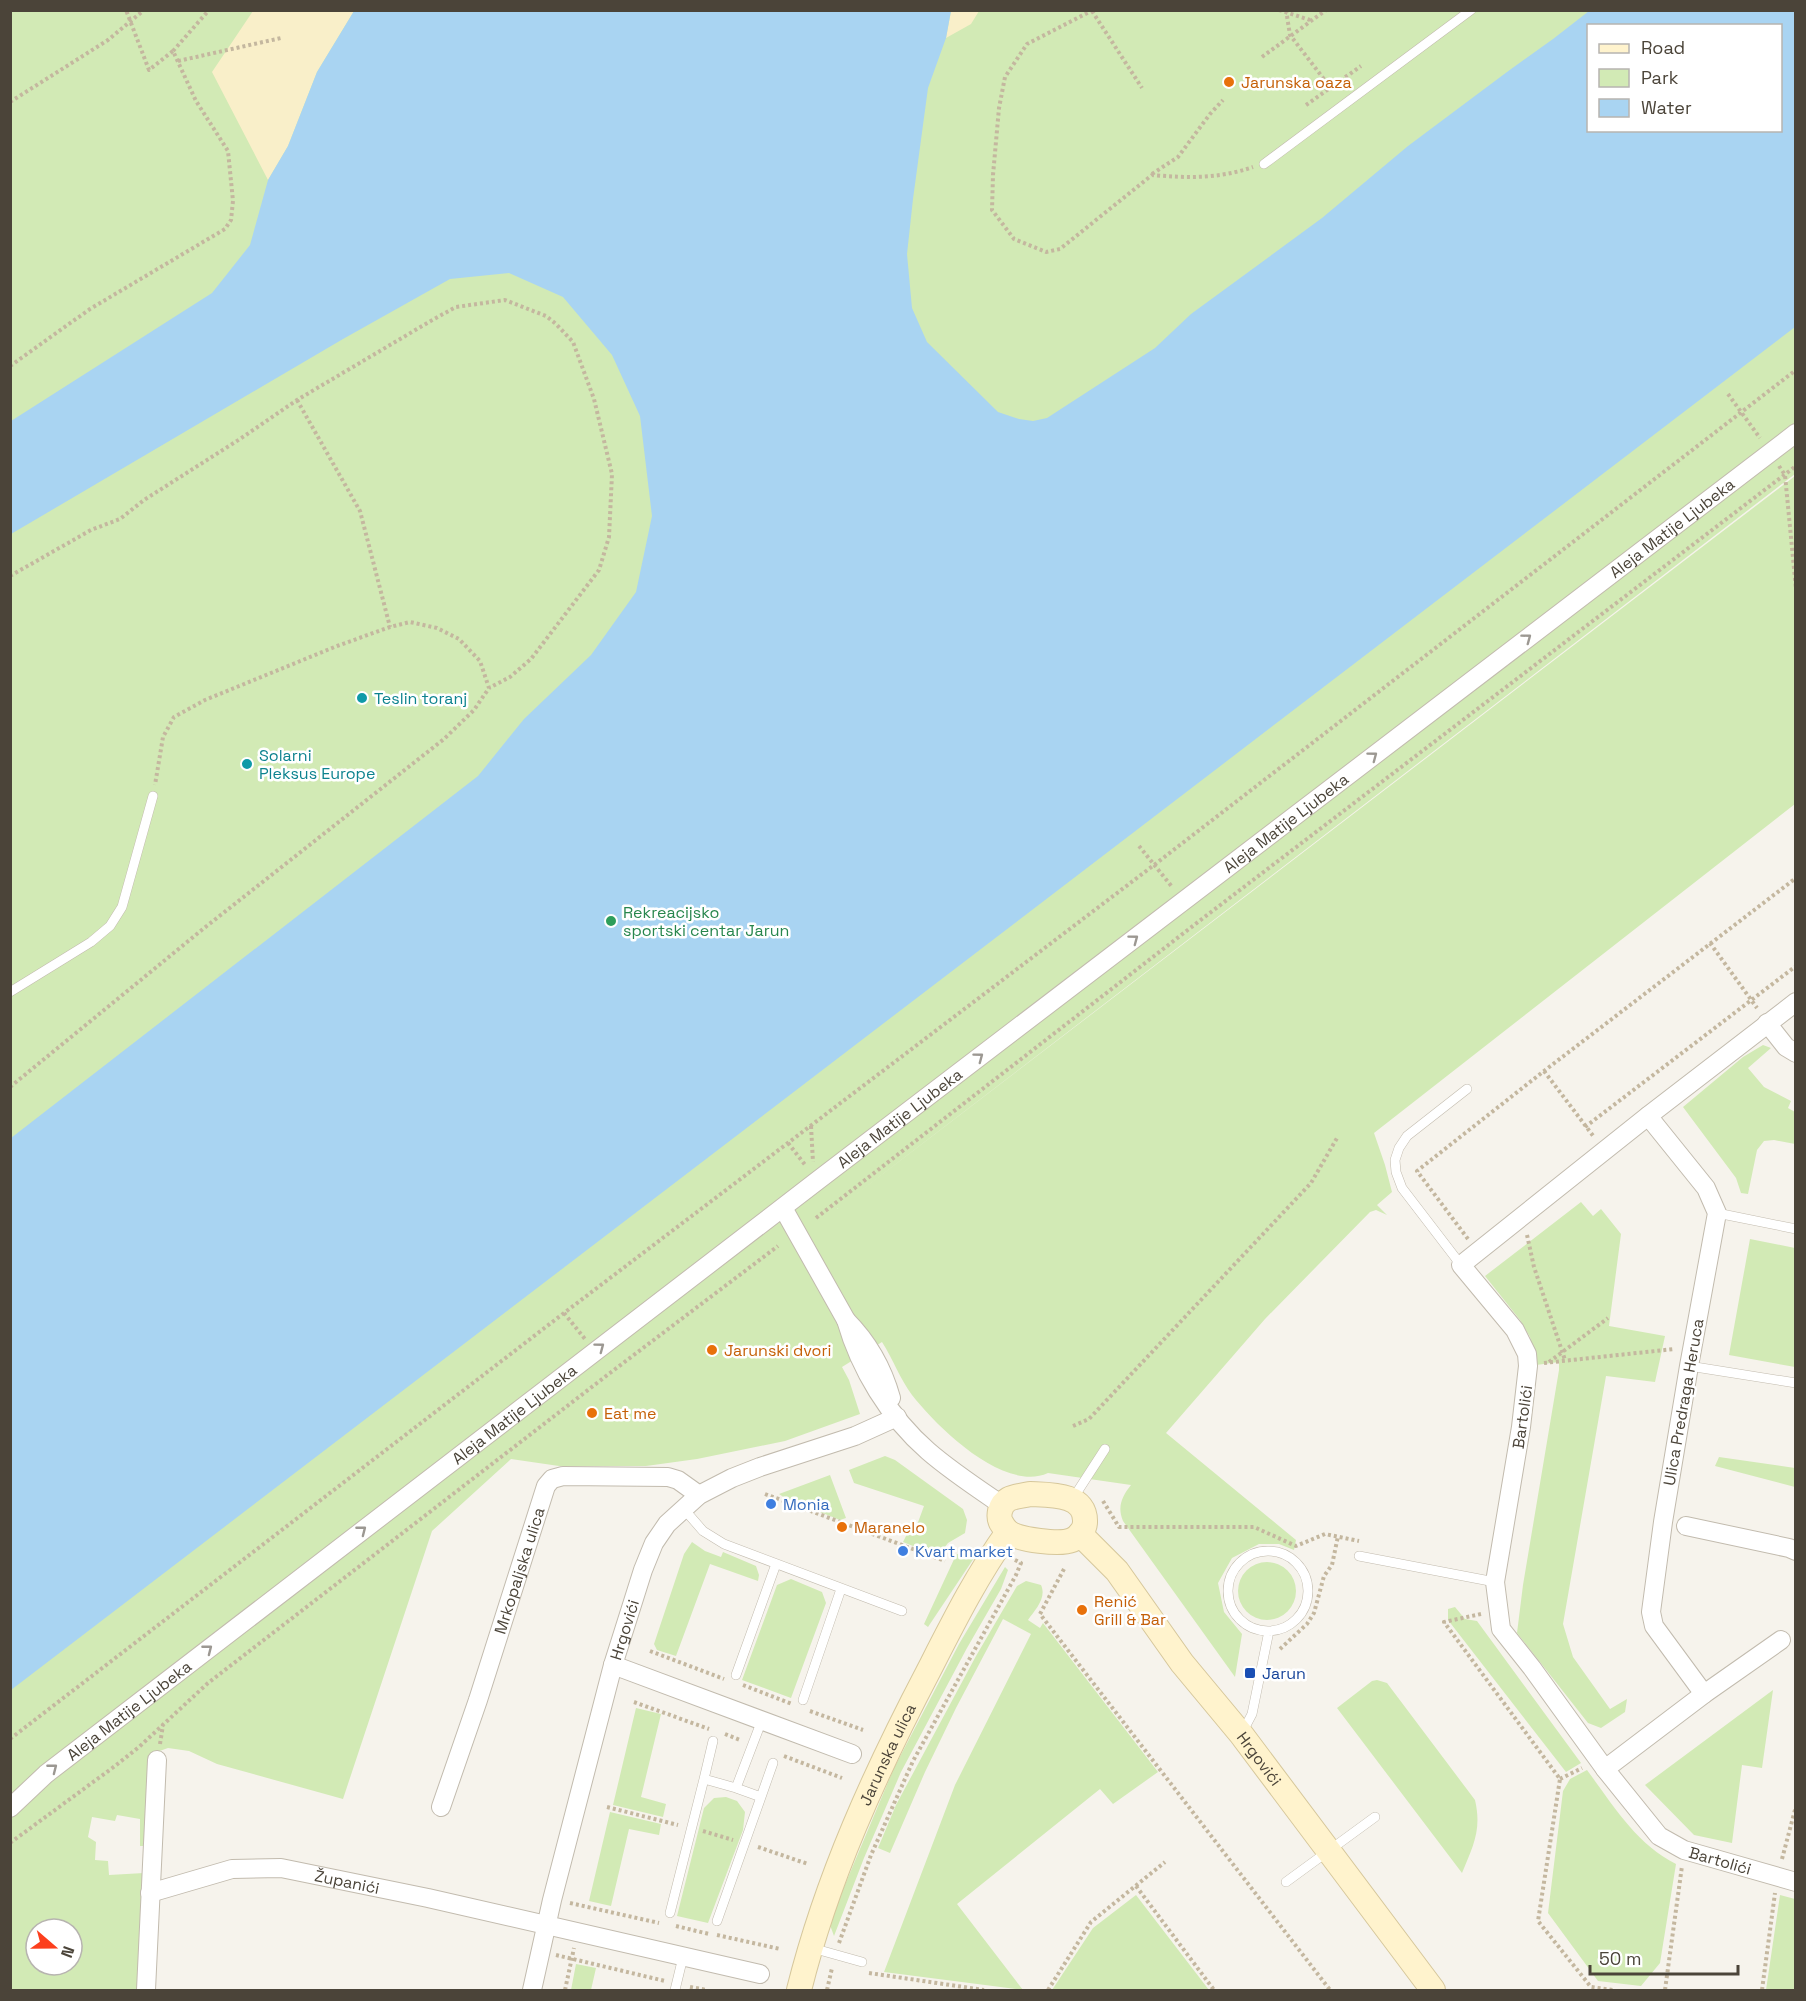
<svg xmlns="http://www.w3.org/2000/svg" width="1806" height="2001" font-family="'Space Grotesk',sans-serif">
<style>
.green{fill:#d2eab5;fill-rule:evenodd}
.sand{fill:#f9efc9}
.water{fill:#a9d4f2;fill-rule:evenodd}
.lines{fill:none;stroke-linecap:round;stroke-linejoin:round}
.lane-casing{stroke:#c2bbae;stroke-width:10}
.street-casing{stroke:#c2bbae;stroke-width:20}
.secondary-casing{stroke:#d6c79b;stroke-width:26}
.path{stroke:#c4b79f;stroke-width:4;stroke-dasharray:3 3;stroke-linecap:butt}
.lane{stroke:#fff;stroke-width:9}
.street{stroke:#fff;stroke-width:18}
.secondary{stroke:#fff3cd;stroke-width:24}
.oneway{stroke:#9c9892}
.food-dot{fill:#e8710a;stroke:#fff;stroke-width:2}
.culture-dot{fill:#0f9aa8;stroke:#fff;stroke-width:2}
.leisure-dot{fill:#2e9e5b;stroke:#fff;stroke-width:2}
.shop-dot{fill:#3f7fe0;stroke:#fff;stroke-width:2}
.transit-dot{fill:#1a4fb4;stroke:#fff;stroke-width:2}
.labels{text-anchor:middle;stroke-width:5;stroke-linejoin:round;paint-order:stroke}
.food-label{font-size:16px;fill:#c56008;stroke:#fff;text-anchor:start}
.street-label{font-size:16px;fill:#4b4439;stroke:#fff}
.culture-label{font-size:16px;fill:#0d838f;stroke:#fff;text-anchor:start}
.leisure-label{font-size:16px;fill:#27864d;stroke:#fff;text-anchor:start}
.shop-label{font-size:16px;fill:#366cbe;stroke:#fff;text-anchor:start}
.transit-label{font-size:16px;fill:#164399;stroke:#fff;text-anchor:start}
</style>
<rect width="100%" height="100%" fill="#f6f3ec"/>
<path class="green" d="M 10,11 L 1795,11 L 1795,474 L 837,1209 L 1795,476 L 1795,804 L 1374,1133 L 1385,1165 L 1392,1192 L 1377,1205 L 1387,1215 L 1376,1210 L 1370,1212 L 1265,1319 L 1166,1433 L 1296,1540 L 1294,1550 L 1279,1544 L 1259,1544 L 1232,1558 L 1218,1583 L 1224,1612 L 1242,1634 L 1235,1677 L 1123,1521 C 1117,1507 1122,1496 1131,1485 L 1048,1473 C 1004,1493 937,1427 912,1395 C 900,1379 893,1359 882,1342 L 842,1367 L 849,1380 L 860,1414 L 785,1441 L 697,1459 L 646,1466 L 559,1466 L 511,1459 L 432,1531 L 343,1799 L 217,1764 L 189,1751 L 168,1748 L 151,1754 L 146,1846 L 140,1846 L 140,1819 L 117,1815 L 115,1821 L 92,1817 L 88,1837 L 96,1842 L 95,1860 L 108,1861 L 109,1875 L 144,1873 L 139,1990 L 11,1990 ZM 1588,26 L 1780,26 L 1780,130 L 1588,130 ZM 36,1929 L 72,1929 L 72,1965 L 36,1965 Z
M 1763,1045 L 1771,1048 L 1748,1068 L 1764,1087 L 1791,1101 L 1788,1108 L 1795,1112 L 1795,1144 L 1774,1140 L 1764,1141 L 1757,1150 L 1748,1194 L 1741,1193 L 1736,1178 L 1683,1107 L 1743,1057 Z
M 1581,1202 L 1593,1216 L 1601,1209 L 1621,1234 L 1609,1326 L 1665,1336 L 1655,1382 L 1606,1376 L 1563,1624 L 1573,1657 L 1610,1709 L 1627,1699 L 1625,1712 L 1601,1728 L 1588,1723 L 1517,1633 L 1523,1585 L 1559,1370 L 1559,1362 L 1536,1365 L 1530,1337 L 1520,1320 L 1485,1276 Z
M 1750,1239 L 1795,1248 L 1795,1367 L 1729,1355 Z
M 885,1456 L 895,1460 L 963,1509 L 967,1520 L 965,1533 L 948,1543 L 938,1556 L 903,1542 L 907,1534 L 913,1536 L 924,1506 L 854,1483 L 849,1470 Z
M 1719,1457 L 1795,1468 L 1795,1487 L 1715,1466 Z
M 830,1475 L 846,1518 L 840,1520 L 785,1498 L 779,1494 Z
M 692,1542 L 705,1551 L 721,1557 L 723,1552 L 756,1566 L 759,1575 L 758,1581 L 710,1564 L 676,1656 L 657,1650 L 654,1644 L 684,1554 Z
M 977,1550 L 976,1555 L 928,1627 L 924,1624 L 956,1555 L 963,1551 Z
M1238 1591a29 29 0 1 1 58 0a29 29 0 1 1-58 0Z
M 1005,1567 L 1008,1570 L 1001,1589 L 967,1648 L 901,1772 L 864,1858 L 834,1936 L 830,1925 L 831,1918 L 894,1768 L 959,1644 Z
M 791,1579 L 822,1592 L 826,1603 L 791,1698 L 742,1680 L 777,1585 Z
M 1026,1581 L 1041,1585 C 1047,1598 1035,1610 1028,1620 L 1040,1628 L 1043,1623 L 1158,1772 L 1113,1804 L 1100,1789 L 957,1904 L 1023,1990 L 884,1972 L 955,1785 L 1031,1634 L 1003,1619 L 956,1708 L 925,1772 L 890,1853 L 878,1848 L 896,1805 L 976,1656 L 1017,1586 Z
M 1455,1607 L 1465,1619 L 1477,1621 L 1581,1763 L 1566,1772 L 1448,1620 L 1448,1609 Z
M 1377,1680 L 1387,1683 L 1475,1800 C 1482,1830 1473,1846 1462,1873 L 1337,1708 L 1372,1681 Z
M 1773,1690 L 1762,1768 L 1742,1765 L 1732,1843 L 1694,1835 L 1645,1785 Z
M 636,1708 L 661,1714 L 641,1797 L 666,1804 L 663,1817 L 613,1805 Z
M 1587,1770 C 1613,1805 1636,1844 1676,1864 L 1660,1963 L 1641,1986 L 1598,1981 L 1548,1913 L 1563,1791 L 1570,1779 Z
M 726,1797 L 737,1801 L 745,1812 L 743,1830 L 708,1923 L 677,1916 L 704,1808 L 714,1798 Z
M 610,1812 L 661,1824 L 659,1835 L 629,1829 L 611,1906 L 589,1901 Z
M 1136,1895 L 1209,1990 L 1052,1990 L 1093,1928 Z
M 1780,1895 L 1795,1899 L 1795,1990 L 1766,1990 Z
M 576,1964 L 596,1968 L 591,1990 L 571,1990 Z"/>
<path class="sand" d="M 253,11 L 354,11 L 317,72 L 288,146 L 268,180 L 212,72 Z
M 951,11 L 979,11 L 971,24 L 946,38 Z"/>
<path class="water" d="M 354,11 L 951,11 L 946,38 L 928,88 L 913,199 L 907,254 L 912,308 L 927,342 L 998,412 L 1019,419 L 1033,421 L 1047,418 L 1155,348 L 1191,314 L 1322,218 L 1408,146 L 1507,72 L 1553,39 L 1589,11 L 1795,11 L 1795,327 L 11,1690 L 11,1138 L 478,776 L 524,719 L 591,655 L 636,592 L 652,516 L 640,416 L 612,355 L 563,297 L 509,273 L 450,279 L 343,339 L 11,534 L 11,421 L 212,293 L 250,245 L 268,180 L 288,146 L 317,72 ZM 1588,26 L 1780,26 L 1780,130 L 1588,130 Z"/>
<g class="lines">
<g class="lane-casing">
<path id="lane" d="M 1264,164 L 1471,10
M 10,992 L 91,942 L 110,926 L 122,907 L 153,796
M 1717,1213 L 1796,1229
M 1461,1265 L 1402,1188 L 1396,1172 L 1395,1160 L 1399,1148 L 1407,1136 L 1467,1089
M 1689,1366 L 1796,1383
M 1072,1500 L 1105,1449
M 683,1508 L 703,1531 L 724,1544 L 902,1611
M1228 1591a40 40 0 1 1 80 0a40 40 0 1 1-80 0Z
M 1359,1556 L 1495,1582
M 736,1675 L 776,1564
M 803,1700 L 841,1589
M 1242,1733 L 1252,1714 L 1269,1631
M 713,1741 L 704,1779 L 736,1788 L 762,1720
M 736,1788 L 761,1797 L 773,1763
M 1286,1882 L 1375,1817
M 670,1913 L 704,1779
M 717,1921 L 761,1797
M 812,1948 L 862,1962
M 675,1990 L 683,1957"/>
</g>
<g class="street-casing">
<g id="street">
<path id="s1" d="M 1796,1002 L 1648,1116 L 1461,1265 L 1515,1330 L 1527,1354 L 1528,1366 L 1521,1427 L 1495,1582 L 1501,1629 L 1532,1668 L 1605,1769 L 1659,1836 L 1684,1850 L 1796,1882"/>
<path d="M 1767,1023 L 1786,1047 L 1796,1053"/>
<path d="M 1648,1116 L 1706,1188 L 1717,1213 L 1689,1366 L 1663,1522 L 1651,1612 L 1654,1626 L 1704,1694"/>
<path d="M 783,1208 L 846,1320 C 867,1341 883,1369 891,1398"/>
<path d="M 846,1320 C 860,1369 889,1417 928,1451 C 951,1471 977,1488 1002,1505"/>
<path d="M 1686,1526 L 1789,1548 L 1796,1551"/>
<path d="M 613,1665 L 852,1754"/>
<path d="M 1605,1769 L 1704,1694 L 1781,1640"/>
<path id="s2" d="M 441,1807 L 478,1700 L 546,1486 L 552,1479 L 563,1476 L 668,1477 L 678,1480 L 699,1495"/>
<path id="s3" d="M 10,1808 L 46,1774 L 817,1181 L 1796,433"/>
<path id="s4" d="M 150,1893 L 232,1869 L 281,1868 L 428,1898 L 760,1974"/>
<path d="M 146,1990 L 157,1760"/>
<path id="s5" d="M 532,1990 L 552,1900 L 613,1665 L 643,1570 L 654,1543 L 667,1524 L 699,1495 L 732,1478 L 760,1467 L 855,1436 L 897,1417"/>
</g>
</g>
<g class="secondary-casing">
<g id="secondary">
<path d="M 1030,1494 C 1049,1495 1086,1493 1085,1522 C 1085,1529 1079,1537 1072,1540 C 1060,1545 1019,1540 1008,1532 C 1007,1531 1003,1526 1002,1524 C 999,1520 999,1516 1000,1511 C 1004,1496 1016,1497 1030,1494 Z"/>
<path id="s6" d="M 1080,1534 L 1117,1571 L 1182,1663 L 1241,1734 L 1433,1990"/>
<path id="s7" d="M 799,1990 C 827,1878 875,1773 929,1670 C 953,1623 977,1575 1008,1532"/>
</g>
</g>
<path class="path" d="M 1093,10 L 1027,44 L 1005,77 L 999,108 L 993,175 L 992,210 L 1014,239 L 1046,252 L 1060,249 L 1152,175 C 1188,178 1218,179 1253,167
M 1279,10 L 1310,20
M 1286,10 L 1290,35 L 1330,87
M 1092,11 L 1142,88
M 173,51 L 209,10
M 1262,57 L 1326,10
M 178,61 L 281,38
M 10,102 L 108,40 L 144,10
M 1306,105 L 1361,66
M 1152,174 L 1178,157 L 1210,114 L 1223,100
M 10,366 L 90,309 L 225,229 L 231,220 L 233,201 L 228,151 L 196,101 L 173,51 L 149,70 L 126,10
M 1728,394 L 1760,438
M 297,400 L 360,511 L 390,627
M 1779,466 L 1785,475 L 1796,589
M 10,576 L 91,530 L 120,519 L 144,500 L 240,439 L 297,400 L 434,319 L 456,307 L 505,300 L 546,316 L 556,324 L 573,342 L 594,399 L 612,474 L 609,537 L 599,570 L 531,659 L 510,677 L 489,688
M 1139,846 L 1173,888
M 1710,943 L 1757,1008
M 1544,1071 L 1594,1137
M 10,1087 L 203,929 L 444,739 L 474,710 L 489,688 L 480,661 L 459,639 L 437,628 L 410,622 L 390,627 L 337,646 L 205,700 L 174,717 L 163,737 L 155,785
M 811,1126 L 813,1162
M 1585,1127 L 1796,966
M 788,1143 L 806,1166
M 816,1218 L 1198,922 L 1796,466
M 1527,1235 L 1534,1267 L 1565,1360
M 1468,1239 L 1417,1171 L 1544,1071 L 1796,878
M 564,1313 L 585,1339
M 1549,1362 L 1608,1318
M 1544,1363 L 1674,1349
M 1073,1426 L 1089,1419 L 1311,1183 L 1337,1138
M 765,1494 L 945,1561
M 1103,1501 L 1119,1527 L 1254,1527 L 1296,1546 L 1325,1534 L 1359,1541
M 1064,1569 L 1040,1614 L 1330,1990
M 1481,1614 L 1444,1622 L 1560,1779 L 1538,1921 L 1591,1987 L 1613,1990
M 1280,1649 L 1307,1624 L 1314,1613 L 1324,1576 L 1332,1565 L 1338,1536
M 650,1651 L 724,1679
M 743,1685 L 792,1704
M 634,1702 L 709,1729
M 810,1711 L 863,1730
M 725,1734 L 740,1740
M 10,1739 L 564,1313 L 1154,865 L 1796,370
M 160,1744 L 163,1725
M 784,1756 L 842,1778
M 1560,1779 L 1582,1768
M 607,1807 L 678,1825
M 703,1831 L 733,1840
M 10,1843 L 115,1766 L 139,1747 L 208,1683 L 610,1373 L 778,1246
M 758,1847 L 808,1864
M 1782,1859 L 1796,1806
M 1136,1886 L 1214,1990
M 570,1903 L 659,1923
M 676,1926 L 709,1934
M 717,1935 L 780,1949
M 839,1943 L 871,1855 L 913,1761 L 1016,1575 L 1021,1563 L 1013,1559
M 556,1955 L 665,1981
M 869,1973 L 984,1990
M 690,1987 L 707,1990
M 565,1990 L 574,1948
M 827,1990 L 832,1968
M 1048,1990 L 1091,1922 L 1165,1862
M 1665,1990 L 1682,1866
M 1762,1990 L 1775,1893"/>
<use href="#lane" class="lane"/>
<use href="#street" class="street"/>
<use href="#secondary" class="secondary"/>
</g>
<defs><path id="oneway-chevron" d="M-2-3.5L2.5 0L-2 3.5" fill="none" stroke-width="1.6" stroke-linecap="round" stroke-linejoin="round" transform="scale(1.5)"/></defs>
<g class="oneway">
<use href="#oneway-chevron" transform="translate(1527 638) rotate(-37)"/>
<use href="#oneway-chevron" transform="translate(1373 756) rotate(-37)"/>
<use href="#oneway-chevron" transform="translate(1134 939) rotate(-37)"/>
<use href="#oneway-chevron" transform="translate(979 1057) rotate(-37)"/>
<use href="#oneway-chevron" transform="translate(600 1347) rotate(-37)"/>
<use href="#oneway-chevron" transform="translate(362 1530) rotate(-38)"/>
<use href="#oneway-chevron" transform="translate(208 1649) rotate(-38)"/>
<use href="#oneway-chevron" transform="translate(53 1768) rotate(-38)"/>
</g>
<g class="food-dot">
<circle cx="1229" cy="82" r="6"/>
<circle cx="712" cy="1350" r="6"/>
<circle cx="592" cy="1413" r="6"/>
<circle cx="842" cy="1527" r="6"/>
<circle cx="1082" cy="1610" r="6"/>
</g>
<g class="culture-dot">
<circle cx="362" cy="698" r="6"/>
<circle cx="247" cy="764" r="6"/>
</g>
<circle class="leisure-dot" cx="611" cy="921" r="6"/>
<g class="shop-dot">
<circle cx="771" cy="1504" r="6"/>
<circle cx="903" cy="1551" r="6"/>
</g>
<rect class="transit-dot" x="1244" y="1667" width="12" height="12" rx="3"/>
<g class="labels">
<g class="food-label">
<text x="1241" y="88">Jarunska oaza</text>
<text x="724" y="1356">Jarunski dvori</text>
<text x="604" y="1419">Eat me</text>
<text x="854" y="1533">Maranelo</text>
<text x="1094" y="1607">Renić<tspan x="1094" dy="18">Grill &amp; Bar</tspan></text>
</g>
<g class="street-label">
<text dy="6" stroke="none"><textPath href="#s3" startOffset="2098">Aleja Matije Ljubeka</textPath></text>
<text dy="6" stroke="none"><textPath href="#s3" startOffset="1612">Aleja Matije Ljubeka</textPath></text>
<text dy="6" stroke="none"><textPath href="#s3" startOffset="1126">Aleja Matije Ljubeka</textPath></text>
<text transform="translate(1683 1402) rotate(-80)" y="6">Ulica Predraga Heruca</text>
<text dy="6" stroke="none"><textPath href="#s3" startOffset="640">Aleja Matije Ljubeka</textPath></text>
<text transform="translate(1522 1417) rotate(-82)" y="6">Bartolići</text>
<text dy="6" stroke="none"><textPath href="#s2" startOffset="249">Mrkopaljska ulica</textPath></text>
<text dy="6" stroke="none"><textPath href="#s5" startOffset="372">Hrgovići</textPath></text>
<text dy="6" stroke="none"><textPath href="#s3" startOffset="154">Aleja Matije Ljubeka</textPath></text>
<text dy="6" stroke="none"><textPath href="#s7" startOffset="252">Jarunska ulica</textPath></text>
<text dy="6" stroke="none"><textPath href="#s6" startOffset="288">Hrgovići</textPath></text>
<text dy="6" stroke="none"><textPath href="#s1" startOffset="1142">Bartolići</textPath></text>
<text dy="6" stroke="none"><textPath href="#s4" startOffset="202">Županići</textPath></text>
</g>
<g class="culture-label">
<text x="374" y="704">Teslin toranj</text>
<text x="259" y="761">Solarni<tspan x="259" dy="18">Pleksus Europe</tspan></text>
</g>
<g class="leisure-label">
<text x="623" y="918">Rekreacijsko<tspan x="623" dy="18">sportski centar Jarun</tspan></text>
</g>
<g class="shop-label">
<text x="783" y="1510">Monia</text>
<text x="915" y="1557">Kvart market</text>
</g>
<g class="transit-label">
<text x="1262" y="1679">Jarun</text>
</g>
</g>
<rect width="1806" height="2001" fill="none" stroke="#4b4439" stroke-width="24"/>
<rect x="1587" y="24" width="195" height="108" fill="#ffffff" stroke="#b7b4b0" stroke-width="1.5"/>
<rect x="1599" y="44" width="30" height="9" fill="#fff3cd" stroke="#b7b4b0" stroke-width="1.5"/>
<text x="1641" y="54" font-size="18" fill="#4b4439">Road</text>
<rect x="1599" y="69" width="30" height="18" fill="#d2eab5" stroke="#b7b4b0" stroke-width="1.5"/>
<text x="1641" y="84" font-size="18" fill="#4b4439">Park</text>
<rect x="1599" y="99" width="30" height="18" fill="#a9d4f2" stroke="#b7b4b0" stroke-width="1.5"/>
<text x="1641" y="114" font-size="18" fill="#4b4439">Water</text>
<g transform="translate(54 1947) rotate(110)"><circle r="28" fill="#ffffff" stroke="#b7b4b0" stroke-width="1.5"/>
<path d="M0-4.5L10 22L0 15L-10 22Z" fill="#fc3f1d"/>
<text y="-9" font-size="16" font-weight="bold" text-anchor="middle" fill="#4b4439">N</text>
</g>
<path d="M1590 1965v9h148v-9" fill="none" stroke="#4b4439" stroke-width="3"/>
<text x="1599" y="1965" font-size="18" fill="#4b4439" stroke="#ffffff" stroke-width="4.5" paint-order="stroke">50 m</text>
</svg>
